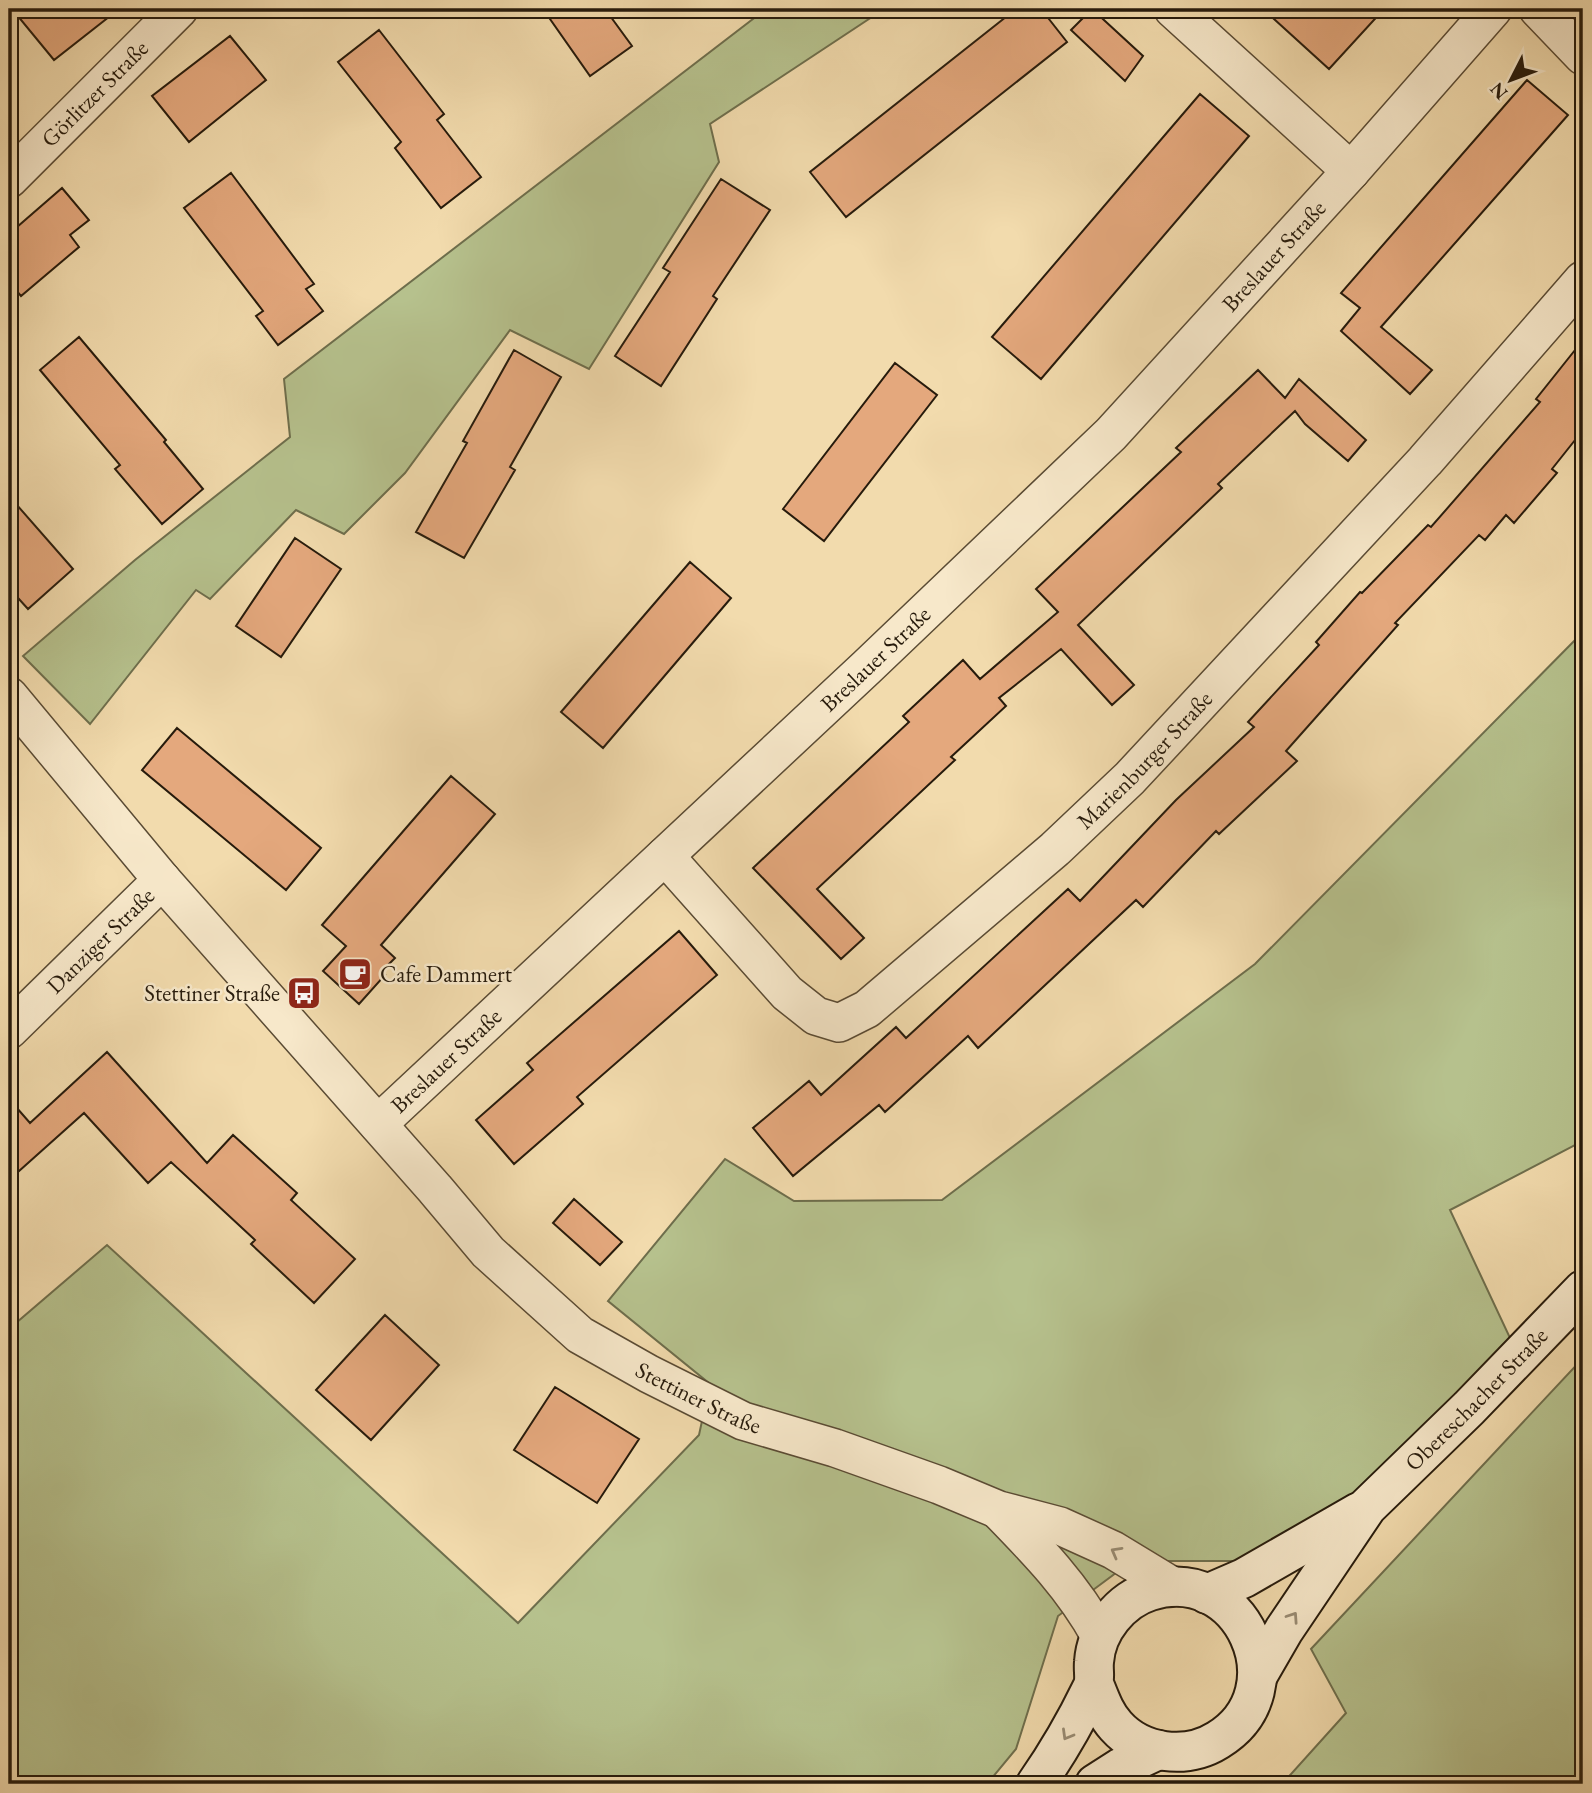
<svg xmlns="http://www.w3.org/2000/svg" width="1592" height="1793" font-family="'EB Garamond',serif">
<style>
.green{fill:#b6c18d;stroke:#6e6e4c;stroke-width:2}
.building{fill:#e4a87d;stroke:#271b0c;stroke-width:2}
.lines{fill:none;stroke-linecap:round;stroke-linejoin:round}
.minor-casing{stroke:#5a4b34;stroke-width:40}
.secondary-casing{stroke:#271b0c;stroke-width:42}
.minor{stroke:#f7e8ca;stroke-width:37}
.secondary{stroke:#f7e8ca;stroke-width:38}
.oneway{stroke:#998c74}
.labels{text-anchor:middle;stroke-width:5;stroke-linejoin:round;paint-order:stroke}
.street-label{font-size:23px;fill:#271b0c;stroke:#f7e8ca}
.poi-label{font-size:23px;fill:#271b0c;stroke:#f7e8ca;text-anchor:start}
</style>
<rect width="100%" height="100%" fill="#f2dbad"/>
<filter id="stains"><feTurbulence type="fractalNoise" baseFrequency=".00286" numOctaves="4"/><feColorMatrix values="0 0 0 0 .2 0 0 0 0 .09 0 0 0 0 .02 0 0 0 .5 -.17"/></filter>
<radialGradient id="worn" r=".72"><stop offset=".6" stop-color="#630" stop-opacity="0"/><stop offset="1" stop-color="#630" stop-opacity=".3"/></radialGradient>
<path class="green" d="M 766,9 L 884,9 L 710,124 L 719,162 L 589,369 L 510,330 L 405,473 L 344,534 L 296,510 L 210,599 L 196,590 L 90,724 L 23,656 L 135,560 L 290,437 L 284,379 Z
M 1583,632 L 1583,1141 L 1450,1210 L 1511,1340 L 1338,1515 L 1245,1561 L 1132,1561 L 1058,1616 L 1016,1749 L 987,1784 L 9,1784 L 9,1329 L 107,1245 L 518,1623 L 699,1435 L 710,1384 L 608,1301 L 725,1159 L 794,1201 L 942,1200 L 1255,964 Z
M 1583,1358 L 1583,1784 L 1280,1784 L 1283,1783 L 1346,1713 L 1311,1649 Z"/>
<path class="building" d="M 12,9 L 119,9 L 54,60 Z
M 543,9 L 605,9 L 632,46 L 590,76 Z
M 1016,9 L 1041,9 L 1067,42 L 846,217 L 810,172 Z
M 1092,9 L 1143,56 L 1125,81 L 1071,30 Z
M 1263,9 L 1384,9 L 1329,69 Z
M 379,30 L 444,114 L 437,120 L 481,177 L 441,208 L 395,148 L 401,142 L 338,62 Z
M 230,36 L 266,80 L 189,142 L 152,96 Z
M 1527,80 L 1568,115 L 1381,327 L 1432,370 L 1410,394 L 1341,331 L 1360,308 L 1341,293 Z
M 1200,94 L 1249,136 L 1041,379 L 992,337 Z
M 231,173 L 314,284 L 306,289 L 323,311 L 278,345 L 256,316 L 263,311 L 184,208 Z
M 721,179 L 770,210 L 713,296 L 717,299 L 661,386 L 615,356 L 670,272 L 663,268 Z
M 62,188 L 89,220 L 70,235 L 79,247 L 21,296 L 9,282 L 9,234 Z
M 79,337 L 166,440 L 164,442 L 203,489 L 162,524 L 115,469 L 120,465 L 40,370 Z
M 1583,340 L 1583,430 L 1552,469 L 1557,473 L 1514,523 L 1506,515 L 1485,540 L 1479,535 L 1395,623 L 1398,625 L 1286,751 L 1297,761 L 1219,834 L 1216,831 L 1143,907 L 1136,900 L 978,1048 L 968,1036 L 885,1112 L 879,1105 L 793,1176 L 753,1128 L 809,1081 L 821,1095 L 896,1027 L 906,1038 L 1068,889 L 1080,901 L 1176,800 L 1254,727 L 1248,722 L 1319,645 L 1316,642 L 1360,592 L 1362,593 L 1428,525 L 1431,527 L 1540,402 L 1536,399 Z
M 514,350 L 561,377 L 510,467 L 515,470 L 464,558 L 416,532 L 467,443 L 463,441 Z
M 895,363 L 937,395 L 824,541 L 783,509 Z
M 1258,370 L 1285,398 L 1299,379 L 1366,440 L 1348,461 L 1305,424 L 1295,411 L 1218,484 L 1222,488 L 1078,625 L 1134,685 L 1112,705 L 1061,649 L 999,698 L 1006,706 L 951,757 L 955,760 L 817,889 L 864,938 L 841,959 L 753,868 L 909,722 L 903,716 L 963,660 L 980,679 L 1058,612 L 1036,589 L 1181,452 L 1176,448 Z
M 9,496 L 73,569 L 28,609 L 9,588 Z
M 295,538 L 341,569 L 281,657 L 236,626 Z
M 690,562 L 731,598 L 603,748 L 561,712 Z
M 177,728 L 321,848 L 286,890 L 142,770 Z
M 451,776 L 495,814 L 381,945 L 395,958 L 381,972 L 385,975 L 359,1004 L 323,971 L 346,946 L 322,925 Z
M 679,931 L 717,975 L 577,1097 L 583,1104 L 514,1164 L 476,1120 L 533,1070 L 527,1063 Z
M 107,1052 L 207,1163 L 233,1135 L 297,1193 L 291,1200 L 355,1259 L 314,1303 L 251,1244 L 255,1240 L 171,1162 L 148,1183 L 84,1113 L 9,1180 L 9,1099 L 30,1123 Z
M 574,1199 L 622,1242 L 600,1265 L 553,1223 Z
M 385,1315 L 439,1365 L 371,1440 L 316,1390 Z
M 555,1387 L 639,1439 L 597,1503 L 514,1450 Z"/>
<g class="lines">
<g class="minor-casing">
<g id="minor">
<path d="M 1173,9 L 1351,171"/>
<path d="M 1538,9 L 1583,56"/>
<path id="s1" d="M 9,179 L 179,9"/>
<path id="s2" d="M 9,696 L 162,880 L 435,1189 L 488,1252 L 580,1335 L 649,1374 L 743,1421 L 835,1448 L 939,1485 L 999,1510 L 1060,1526 L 1113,1550 L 1174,1587"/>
<path id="s3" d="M 665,856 L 787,993 L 816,1016 L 839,1023 L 867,1009 L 1055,849 L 1130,778 L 1425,461 L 1583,280"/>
<path id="s4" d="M 9,1030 L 162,880"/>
<path id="s5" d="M 378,1124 L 867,667 L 1111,434 L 1351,171 L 1493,9"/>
<path d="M 999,1511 C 1038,1551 1073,1587 1100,1636"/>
</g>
</g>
<g class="secondary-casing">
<g id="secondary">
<path d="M 1207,1594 L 1244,1578 L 1359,1512"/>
<path id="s6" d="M 1258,1675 L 1284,1630 L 1367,1507 L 1469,1408 L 1583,1290"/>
<path d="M 1036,1784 C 1057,1754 1076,1721 1092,1688 C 1096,1680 1093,1671 1094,1662 C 1096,1630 1121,1600 1150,1591 C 1241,1562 1300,1690 1218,1740 C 1186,1760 1141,1754 1116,1726 C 1105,1714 1100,1699 1094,1684"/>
<path d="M 1095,1784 L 1120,1768 L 1158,1750"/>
</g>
</g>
<use href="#minor" class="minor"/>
<use href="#secondary" class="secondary"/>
</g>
<defs><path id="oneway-chevron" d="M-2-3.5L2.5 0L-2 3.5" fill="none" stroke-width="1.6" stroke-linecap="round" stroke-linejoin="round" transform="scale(1.75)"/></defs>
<g class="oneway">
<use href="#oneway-chevron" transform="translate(1116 1552) rotate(-151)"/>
<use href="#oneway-chevron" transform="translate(1293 1617) rotate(-56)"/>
<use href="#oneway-chevron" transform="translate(1067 1735) rotate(120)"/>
</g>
<defs>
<g id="cafe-square" transform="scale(1.75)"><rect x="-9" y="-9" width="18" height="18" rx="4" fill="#8f2418" stroke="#f7e8ca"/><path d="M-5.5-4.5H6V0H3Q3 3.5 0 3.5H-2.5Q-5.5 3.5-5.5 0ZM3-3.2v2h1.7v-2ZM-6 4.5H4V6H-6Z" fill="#fff"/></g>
<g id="bus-square" transform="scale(1.75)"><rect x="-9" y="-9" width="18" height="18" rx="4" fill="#8f2418" stroke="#f7e8ca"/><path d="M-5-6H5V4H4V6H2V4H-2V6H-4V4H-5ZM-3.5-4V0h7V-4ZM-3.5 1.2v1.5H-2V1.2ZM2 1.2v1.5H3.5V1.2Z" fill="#fff"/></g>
</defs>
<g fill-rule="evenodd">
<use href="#cafe-square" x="355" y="974"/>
<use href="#bus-square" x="304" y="993"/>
</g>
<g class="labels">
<g class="street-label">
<text dy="8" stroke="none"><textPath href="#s1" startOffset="121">Görlitzer Straße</textPath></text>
<text dy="8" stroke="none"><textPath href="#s5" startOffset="1248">Breslauer Straße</textPath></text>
<text dy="8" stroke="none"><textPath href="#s5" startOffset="681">Breslauer Straße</textPath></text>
<text dy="8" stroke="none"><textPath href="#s3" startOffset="649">Marienburger Straße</textPath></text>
<text dy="8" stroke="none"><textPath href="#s4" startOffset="128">Danziger Straße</textPath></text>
<text dy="8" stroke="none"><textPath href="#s5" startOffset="93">Breslauer Straße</textPath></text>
<text dy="8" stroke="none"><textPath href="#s2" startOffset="992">Stettiner Straße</textPath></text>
<text dy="8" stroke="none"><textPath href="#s6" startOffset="354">Obereschacher Straße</textPath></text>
</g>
<g class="poi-label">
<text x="380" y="982">Cafe Dammert</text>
<text x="280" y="1001" text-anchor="end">Stettiner Straße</text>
</g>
</g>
<rect width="1592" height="1793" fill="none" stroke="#f2dbad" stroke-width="35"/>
<rect x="10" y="10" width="1571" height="1772" fill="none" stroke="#271b0c" stroke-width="3.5"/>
<rect x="18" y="18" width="1557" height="1758" fill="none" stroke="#271b0c" stroke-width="2"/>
<g transform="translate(1511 80) rotate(228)" stroke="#f7e8ca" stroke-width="5" paint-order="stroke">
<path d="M0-5L12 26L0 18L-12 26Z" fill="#271b0c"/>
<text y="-10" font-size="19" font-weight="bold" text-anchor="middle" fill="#271b0c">N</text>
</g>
<rect width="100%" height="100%" filter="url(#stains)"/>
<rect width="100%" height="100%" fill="url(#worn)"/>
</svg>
